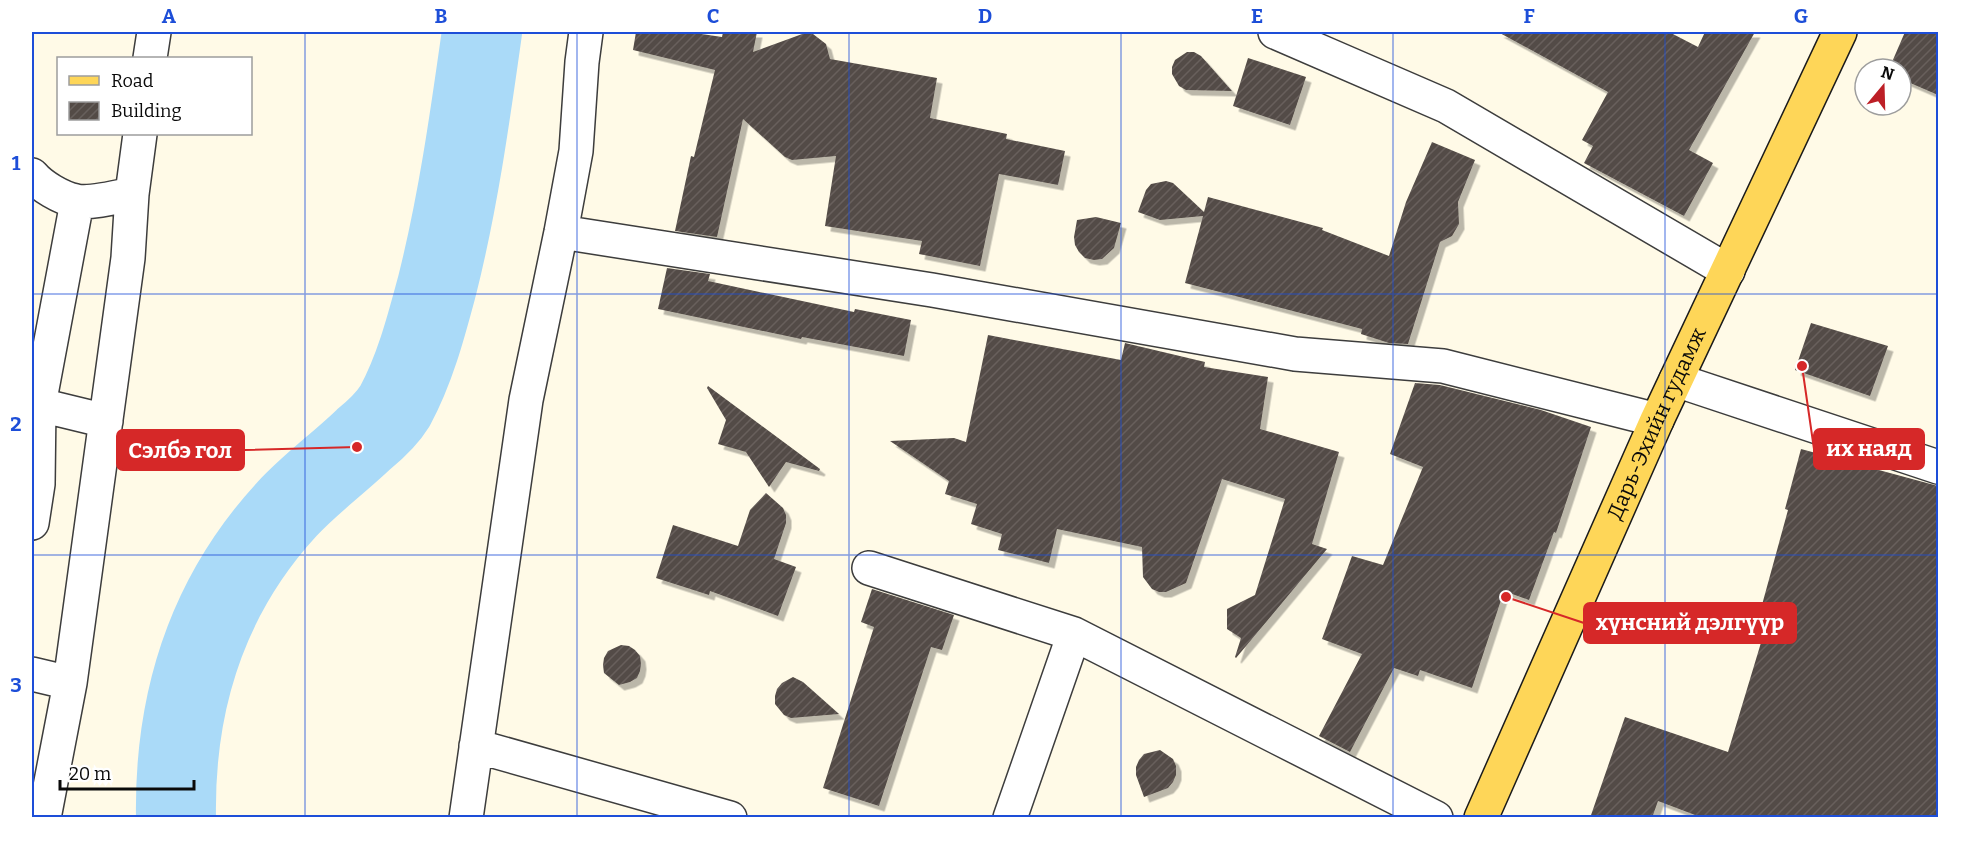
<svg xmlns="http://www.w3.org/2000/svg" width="1970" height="849" font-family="Bitter,serif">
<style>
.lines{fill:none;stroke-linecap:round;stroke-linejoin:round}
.river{stroke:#aadaf8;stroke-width:80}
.building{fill:url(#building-hatch);filter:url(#shadow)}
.minor-casing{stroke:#3d3d3d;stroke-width:36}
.major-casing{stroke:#1b1b1b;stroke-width:36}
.minor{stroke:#fff;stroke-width:33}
.major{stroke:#fed658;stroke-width:33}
.grid{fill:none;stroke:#1d4ed8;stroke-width:1.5;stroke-opacity:0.55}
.labels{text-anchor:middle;stroke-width:6;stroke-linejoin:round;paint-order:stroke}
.street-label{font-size:21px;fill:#0a0a0a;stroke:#fff}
.leader{fill:none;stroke:#d62828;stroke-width:2}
.callout-dot{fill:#d62828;stroke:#fff;stroke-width:2}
.callout{fill:#d62828;stroke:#d62828;stroke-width:2}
.callout-label{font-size:22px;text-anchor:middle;font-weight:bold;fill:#fff}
.neatline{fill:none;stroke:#1d4ed8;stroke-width:2}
.grid-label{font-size:20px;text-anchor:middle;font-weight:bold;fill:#1d4ed8}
</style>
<defs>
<pattern id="building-hatch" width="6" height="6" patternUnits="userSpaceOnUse" patternTransform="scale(1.5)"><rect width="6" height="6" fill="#534b46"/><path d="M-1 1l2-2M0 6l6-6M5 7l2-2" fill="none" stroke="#67605c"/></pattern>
<filter id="shadow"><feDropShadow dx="5.5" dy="5.5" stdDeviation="0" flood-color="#0004"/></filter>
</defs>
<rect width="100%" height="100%" fill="#fffae7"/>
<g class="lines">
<path class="river" d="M 176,818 C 174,701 207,596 287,509 C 310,484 339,463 364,439 C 375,430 387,419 395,406 C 415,369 426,327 437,286 C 458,203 470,117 482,32"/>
</g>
<path class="building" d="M 636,32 L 688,32 L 722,37 L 723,32 L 757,32 L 753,52 L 805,33 L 813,34 L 826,44 L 830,59 L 937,78 L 930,118 L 1007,134 L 1006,139 L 1065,151 L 1058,185 L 999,174 L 980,266 L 919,254 L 922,241 L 825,226 L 836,156 L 792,160 L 785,157 L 743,119 L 717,237 L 675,231 L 691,156 L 694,157 L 715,70 L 633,50 Z
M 1498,32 L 1669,32 L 1698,47 L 1705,32 L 1755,32 L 1689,150 L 1713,163 L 1684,216 L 1584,163 L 1593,146 L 1582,140 L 1608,92 Z
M 1905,32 L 1938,32 L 1938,95 L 1901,79 L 1901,69 L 1889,69 Z
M 1187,52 L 1194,52 L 1201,56 L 1232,91 L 1186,90 L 1179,86 L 1172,74 L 1172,67 L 1175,60 Z
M 1248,58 L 1306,77 L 1290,125 L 1233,106 Z
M 1432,142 L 1475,160 L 1458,202 L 1459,224 L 1452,236 L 1440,242 L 1408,344 L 1389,343 L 1361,334 L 1362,329 L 1185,283 L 1203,216 L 1160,220 L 1138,212 L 1146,190 L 1151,184 L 1166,181 L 1173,183 L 1204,212 L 1208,197 L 1323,228 L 1322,230 L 1389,256 L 1406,202 Z
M 1096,217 L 1121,223 L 1114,248 L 1102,259 L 1094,260 L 1085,258 L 1079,252 L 1075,245 L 1074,237 L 1077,220 Z
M 667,268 L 710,274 L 708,281 L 854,312 L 855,309 L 911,320 L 904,356 L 802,337 L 801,339 L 658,309 Z
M 1811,323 L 1888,346 L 1870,396 L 1795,370 Z
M 988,335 L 1121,360 L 1125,343 L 1205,362 L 1204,367 L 1268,377 L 1260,429 L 1339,452 L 1312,544 L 1327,549 L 1236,658 L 1235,657 L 1241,638 L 1227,629 L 1227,609 L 1255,595 L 1285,499 L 1222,479 L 1186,583 L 1166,592 L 1159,592 L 1152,589 L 1143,577 L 1142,547 L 1057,529 L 1049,563 L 998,550 L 1002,534 L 971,524 L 977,504 L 945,494 L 949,481 L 890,441 L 954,438 L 966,442 Z
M 1415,383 L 1440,385 L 1541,410 L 1591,427 L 1556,533 L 1554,532 L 1529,600 L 1504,591 L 1472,688 L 1420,670 L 1418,676 L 1394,668 L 1350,752 L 1319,736 L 1362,654 L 1322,639 L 1352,556 L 1383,565 L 1423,467 L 1390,454 Z
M 708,386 L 820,469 L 819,471 L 786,462 L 769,487 L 746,452 L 718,444 L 726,420 L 707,388 Z
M 1801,449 L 1938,486 L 1938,818 L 1703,818 L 1658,801 L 1652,818 L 1590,818 L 1625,717 L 1728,752 L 1763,636 L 1754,634 L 1788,510 L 1785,509 Z
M 766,493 L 783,508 L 786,515 L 786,523 L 774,559 L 796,567 L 778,616 L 710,591 L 709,595 L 656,578 L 673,525 L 738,546 L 750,510 Z
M 872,589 L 954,615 L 942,650 L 931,647 L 879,806 L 823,788 L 874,627 L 861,622 Z
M 621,645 L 629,646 L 635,650 L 640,656 L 641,664 L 640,671 L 637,678 L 630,682 L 619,685 L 604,673 L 603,665 L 604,658 L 608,651 Z
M 793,677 L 803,682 L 839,714 L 791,718 L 784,715 L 775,704 L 775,696 L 777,689 L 782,683 Z
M 1160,750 L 1173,759 L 1176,766 L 1176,775 L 1173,782 L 1168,788 L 1144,797 L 1136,775 L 1136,767 L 1139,760 L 1144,754 Z"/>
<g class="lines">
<g class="minor-casing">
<path id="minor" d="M 1275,32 L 1446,106 L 1728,271
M 150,58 L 154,32
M 32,175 C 41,186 61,198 76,201 C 89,204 118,197 132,194 L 128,258 L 70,683 L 44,818
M 132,194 L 140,134
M 561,232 L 932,290 L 1295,354 L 1443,366 L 1657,420
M 1676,380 L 1938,467
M 32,403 L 106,421
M 32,523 L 38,484 L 39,405 L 77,202
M 869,568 L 1074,634 L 1436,818
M 32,674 L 70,683
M 476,746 L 730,818
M 466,818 L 526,400 L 561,232 L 576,151 L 582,62 L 586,32
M 1010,818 L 1074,634"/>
</g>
<g class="major-casing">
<g id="major">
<path id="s1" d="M 1481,818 L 1657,420 L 1840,32"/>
</g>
</g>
<use href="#minor" class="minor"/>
<use href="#major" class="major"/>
</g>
<path class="grid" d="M 305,32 L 305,818M 577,32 L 577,818M 849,32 L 849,818M 1121,32 L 1121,818M 1393,32 L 1393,818M 1665,32 L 1665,818M 32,294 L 1938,294M 32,555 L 1938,555"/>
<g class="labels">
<g class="street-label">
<text dy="7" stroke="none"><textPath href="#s1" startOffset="432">Дарь-Эхийн гудамж</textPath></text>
</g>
</g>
<path class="leader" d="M1802 366L1814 449M357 447L244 450M1506 597L1584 623"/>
<g class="callout-dot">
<circle cx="1802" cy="366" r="6"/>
<circle cx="357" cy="447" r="6"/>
<circle cx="1506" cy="597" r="6"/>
</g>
<g class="callout">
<rect x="1814" y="429" width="110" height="40" rx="6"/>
<rect x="117" y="430" width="127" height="40" rx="6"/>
<rect x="1584" y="603" width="212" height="40" rx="6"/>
</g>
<g class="callout-label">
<text x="1869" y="456">их наяд</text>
<text x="180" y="458">Сэлбэ гол</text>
<text x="1690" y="630">хүнсний дэлгүүр</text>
</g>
<rect width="1970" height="849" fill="none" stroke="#ffffff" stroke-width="66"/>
<rect x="57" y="57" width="195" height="78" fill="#ffffff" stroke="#9d9d9d" stroke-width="1.5"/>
<rect x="69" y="76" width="30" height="9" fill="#fed658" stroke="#9d9d9d" stroke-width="1.5"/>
<text x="111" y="87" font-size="18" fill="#0a0a0a">Road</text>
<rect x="69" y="102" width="30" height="18" fill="url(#building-hatch)" stroke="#9d9d9d" stroke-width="1.5"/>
<text x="111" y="117" font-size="18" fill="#0a0a0a">Building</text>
<g transform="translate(1883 87) rotate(19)"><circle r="28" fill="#ffffff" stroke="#9d9d9d" stroke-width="1.5"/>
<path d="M0-4.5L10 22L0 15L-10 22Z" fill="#bd1f26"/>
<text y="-9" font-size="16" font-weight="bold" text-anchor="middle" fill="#0a0a0a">N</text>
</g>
<path d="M60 780v9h134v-9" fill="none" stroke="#0a0a0a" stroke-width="3"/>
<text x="69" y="780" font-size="18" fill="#0a0a0a" stroke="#ffffff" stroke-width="4.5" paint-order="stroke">20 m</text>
<rect x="33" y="33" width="1904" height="783" class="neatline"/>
<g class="grid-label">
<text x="169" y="23">A</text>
<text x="441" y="23">B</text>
<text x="713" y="23">C</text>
<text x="985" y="23">D</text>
<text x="1257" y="23">E</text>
<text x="1529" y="23">F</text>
<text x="1801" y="23">G</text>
<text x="16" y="170">1</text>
<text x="16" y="431">2</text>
<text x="16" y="692">3</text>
</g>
</svg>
